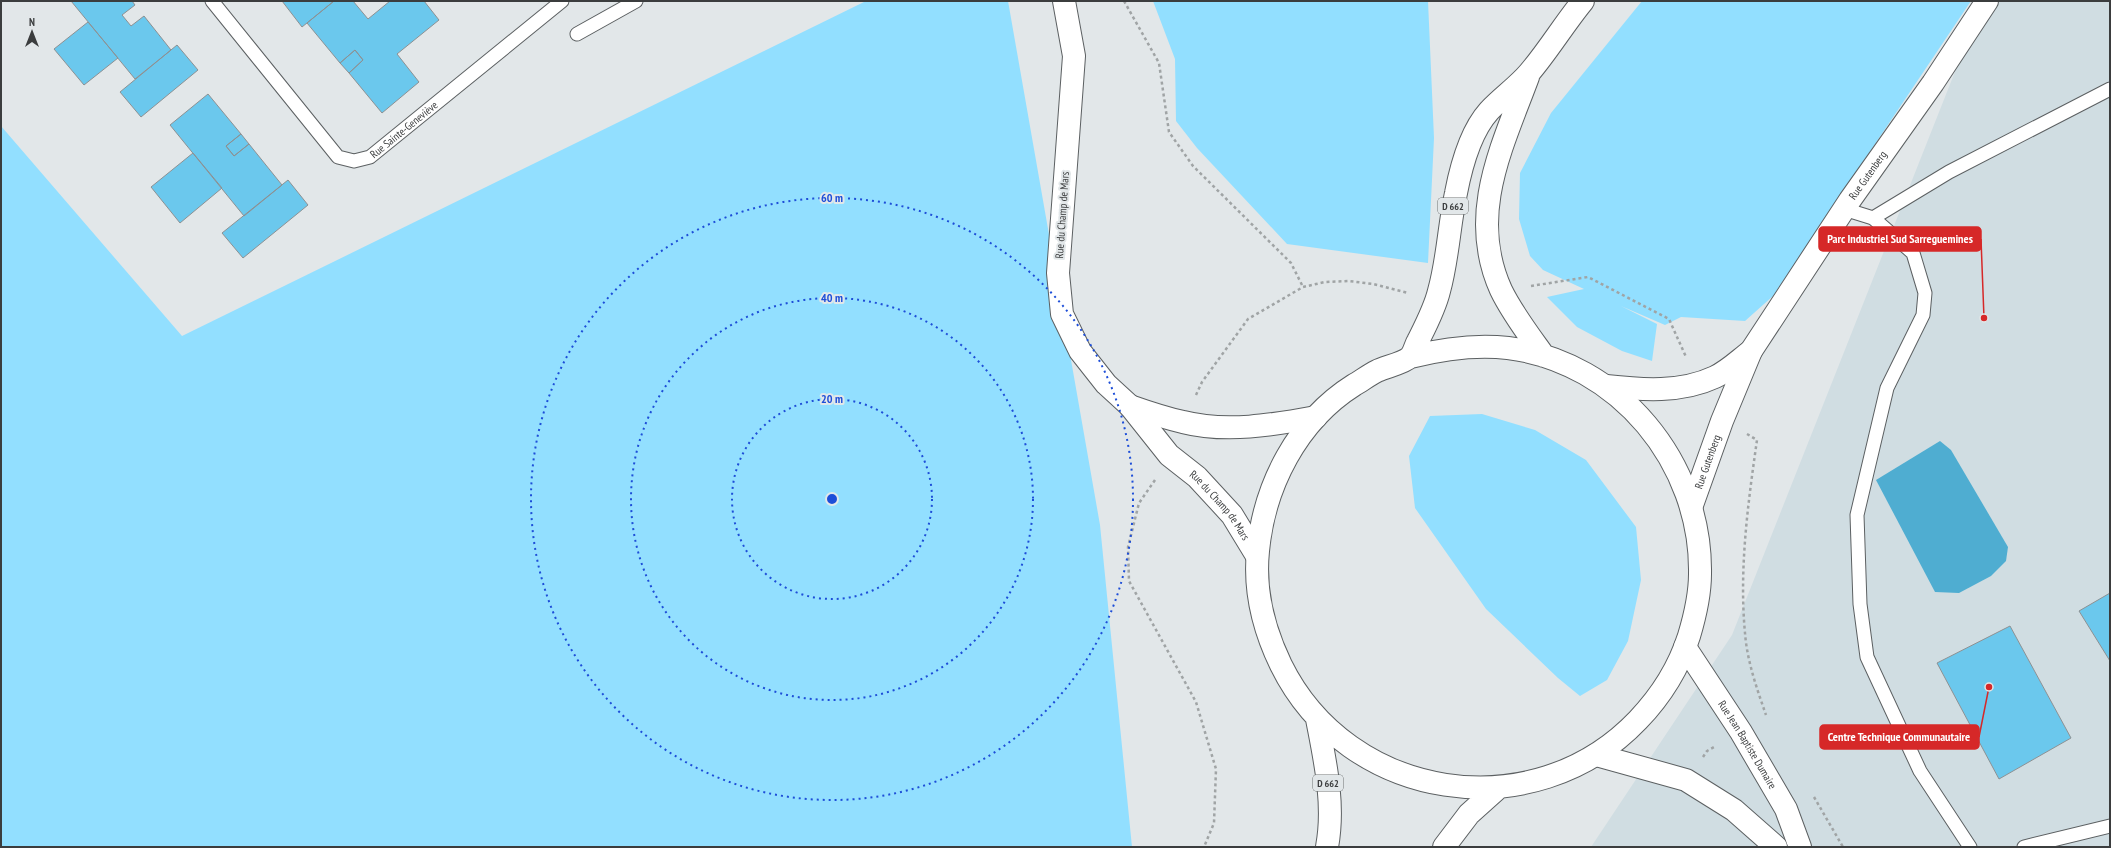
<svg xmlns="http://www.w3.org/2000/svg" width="2111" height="848" font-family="'PT Sans Narrow',sans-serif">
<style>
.built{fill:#d0dde2}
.green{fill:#92dfff}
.water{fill:#4fadd1}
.building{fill:#6bc8ed;stroke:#8d9193}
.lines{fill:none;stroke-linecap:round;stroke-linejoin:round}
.service-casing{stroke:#5c6062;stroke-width:15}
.minor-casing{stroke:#5c6062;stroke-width:24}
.primary-casing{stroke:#5c6062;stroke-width:24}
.path{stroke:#a0a4a5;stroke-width:2.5;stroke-dasharray:3 3;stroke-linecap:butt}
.service{stroke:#fff;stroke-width:13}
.minor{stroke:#fff;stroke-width:22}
.primary{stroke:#fff;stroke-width:22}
.ring{fill:none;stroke:#1d4ed8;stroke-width:2;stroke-dasharray:2 4}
.labels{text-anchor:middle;stroke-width:4;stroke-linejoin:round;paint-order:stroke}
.shield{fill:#e2e7e9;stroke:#6d7071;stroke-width:1}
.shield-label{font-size:10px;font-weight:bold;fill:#3b3d3e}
.street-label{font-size:11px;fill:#3b3d3e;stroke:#e2e7e9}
.centre{fill:#1d4ed8;stroke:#e2e7e9;stroke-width:2}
.ring-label{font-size:12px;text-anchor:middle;font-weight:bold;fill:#1d4ed8;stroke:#e2e7e9;stroke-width:4;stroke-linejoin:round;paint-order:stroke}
.leader{fill:none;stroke:#d62828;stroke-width:1.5}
.callout-dot{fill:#d62828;stroke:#e2e7e9;stroke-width:1.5}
.callout{fill:#d62828;stroke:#d62828;stroke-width:1.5}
.callout-label{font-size:12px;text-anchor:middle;font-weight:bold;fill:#fff}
</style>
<rect width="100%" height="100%" fill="#e2e7e9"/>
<path class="built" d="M 1983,1 L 2110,1 L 2110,847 L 1591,847 L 1732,635 Z"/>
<path class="green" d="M 866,1 L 1008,1 L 1100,525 L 1132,847 L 1,847 L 1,126 L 182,336 Z
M 1153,1 L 1428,1 L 1434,138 L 1428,263 L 1287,244 L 1197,148 L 1176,121 L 1175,59 Z
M 1642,1 L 1971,1 L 1773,296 L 1745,321 L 1681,317 L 1665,325 L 1621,306 L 1657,324 L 1652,361 L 1622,351 L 1577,327 L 1547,297 L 1584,289 L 1543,270 L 1530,256 L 1519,219 L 1520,173 L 1551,113 Z
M 1482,414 L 1535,430 L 1586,460 L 1636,527 L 1641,580 L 1628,641 L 1607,680 L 1580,696 L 1558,678 L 1486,609 L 1415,508 L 1409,456 L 1430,416 Z"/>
<path class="water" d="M 1940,441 L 1951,450 L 2008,547 L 2006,561 L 1991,576 L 1959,593 L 1935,592 L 1876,480 Z"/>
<path class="building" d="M 71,1 L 132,1 L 135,5 L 122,15 L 131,26 L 144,16 L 171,50 L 135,79 Z
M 282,1 L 334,1 L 302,27 Z
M 334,1 L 353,1 L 368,19 L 390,1 L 424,1 L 439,20 L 397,54 L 419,82 L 382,113 L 349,73 L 363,60 L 355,50 L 340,63 L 307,23 Z
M 88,22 L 118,58 L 84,85 L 54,49 Z
M 177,45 L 198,70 L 141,117 L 120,92 Z
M 355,50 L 363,60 L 349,73 L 340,63 Z
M 208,94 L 241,134 L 226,146 L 234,156 L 249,144 L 282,185 L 244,216 L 170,125 Z
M 241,134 L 249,144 L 234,156 L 226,146 Z
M 193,153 L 222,188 L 180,223 L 151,187 Z
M 288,180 L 308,205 L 243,258 L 222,233 Z
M 2110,593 L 2110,661 L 2079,611 Z
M 2010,626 L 2071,738 L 1999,779 L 1937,663 Z"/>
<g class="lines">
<g class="service-casing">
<g id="service">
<path id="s1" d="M 212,1 L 338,157 L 354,161 L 370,157 L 562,1"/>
<path d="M 577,34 L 636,1"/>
<path d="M 1844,209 L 1873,218 L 1913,253 L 1925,293 L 1923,315 L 1887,388 L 1857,515 L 1860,604 L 1867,657 L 1920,771 L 1970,847"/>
<path d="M 1873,218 L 1949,172 L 2110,89"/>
<path d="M 2024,847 L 2110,826"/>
</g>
</g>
<g class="minor-casing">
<g id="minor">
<path id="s2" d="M 1064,1 L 1074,56 L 1058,273 L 1062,314 L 1080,351 L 1106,384 L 1130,406 L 1169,455 L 1197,477 L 1232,515 L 1257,556"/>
<path d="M 1606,386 C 1642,390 1681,393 1715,377 C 1728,371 1739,360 1751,351"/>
<path d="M 1130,406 C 1147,412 1165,418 1183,422 C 1226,433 1273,425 1316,417"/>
<path id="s3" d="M 1692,505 L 1722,421 L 1751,351 L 1850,200 L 1933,83 L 1987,1"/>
<path id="s4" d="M 1685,647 L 1741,732 L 1786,809 L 1800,847"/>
<path d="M 1596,755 L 1686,780 L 1734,810 L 1776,847"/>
</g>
</g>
<g class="primary-casing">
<path id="primary" d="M 1528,77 C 1502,147 1467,215 1501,290 C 1512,313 1529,335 1544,356
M 1410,357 C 1442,349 1474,344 1508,348 C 1619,362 1702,463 1700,574 C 1700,595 1695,616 1689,636 C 1679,667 1661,696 1638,720 C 1533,830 1348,801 1281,665 C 1264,630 1254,590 1258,551 C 1264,486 1297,421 1354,385 C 1361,381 1369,375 1377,371 C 1385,367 1404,363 1410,357 C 1414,353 1415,346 1418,341 C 1426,325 1435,308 1439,291 C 1448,259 1449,225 1456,193 C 1461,167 1471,131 1489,111 C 1502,97 1517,87 1529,73 C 1548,51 1564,24 1583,1
M 1317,719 C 1325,761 1335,804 1327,847
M 1444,847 L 1469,814 L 1498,788"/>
</g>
<path class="path" d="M 1124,1 L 1159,63 L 1169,132 L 1193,166 L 1291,263 L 1303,287
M 1531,286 L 1588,277 L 1669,319 L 1686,357
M 1196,395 L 1202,382 L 1248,319 L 1303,287 L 1325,282 L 1349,281 L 1373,284 L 1408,293
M 1747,434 L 1757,440 C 1748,503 1739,569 1745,633 C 1747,661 1757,689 1766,715
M 1155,480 L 1139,503 L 1128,547 L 1129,581 L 1196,702 L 1216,769 L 1214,823 L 1204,847
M 1703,757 L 1707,751 L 1716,746
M 1814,797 L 1843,847"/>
<use href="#service" class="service"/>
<use href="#minor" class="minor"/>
<use href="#primary" class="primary"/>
</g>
<g class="ring">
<circle cx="832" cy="499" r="100"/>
<circle cx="832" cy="499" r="201"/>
<circle cx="832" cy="499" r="301"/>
</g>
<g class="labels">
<g class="shield">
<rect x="1438" y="198" width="30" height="16" rx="3"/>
<rect x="1313" y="775" width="30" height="16" rx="3"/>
</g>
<g class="shield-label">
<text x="1453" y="210">D 662</text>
<text x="1328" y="787">D 662</text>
</g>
<g class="street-label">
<text dy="4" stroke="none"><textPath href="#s1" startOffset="277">Rue Sainte-Geneviève</textPath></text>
<text dy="4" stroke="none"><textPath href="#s3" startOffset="376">Rue Gutenberg</textPath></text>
<text transform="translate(1062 215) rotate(-86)" y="4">Rue du Champ de Mars</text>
<text dy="4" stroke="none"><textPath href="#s3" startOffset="46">Rue Gutenberg</textPath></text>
<text dy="4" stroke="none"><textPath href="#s2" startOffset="565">Rue du Champ de Mars</textPath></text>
<text dy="4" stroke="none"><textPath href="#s4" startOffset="116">Rue Jean Baptiste Dumaire</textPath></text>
</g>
</g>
<circle cx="832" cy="499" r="6" class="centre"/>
<g class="ring-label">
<text x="832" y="202">60 m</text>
<text x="832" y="302">40 m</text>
<text x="832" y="403">20 m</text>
</g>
<path class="leader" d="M1984 318L1981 239M1989 687L1979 737"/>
<g class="callout-dot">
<circle cx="1984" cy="318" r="4"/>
<circle cx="1989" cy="687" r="4"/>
</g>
<g class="callout">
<rect x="1819" y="227" width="162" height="24" rx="4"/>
<rect x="1820" y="725" width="159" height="24" rx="4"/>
</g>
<g class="callout-label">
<text x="1900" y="243">Parc Industriel Sud Sarreguemines</text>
<text x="1899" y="741">Centre Technique Communautaire</text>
</g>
<rect width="2111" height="848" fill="none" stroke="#3b3d3e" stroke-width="4"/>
<g transform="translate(32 32)" stroke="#e2e7e9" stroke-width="3" paint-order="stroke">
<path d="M0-3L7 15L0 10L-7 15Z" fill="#3b3d3e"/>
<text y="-6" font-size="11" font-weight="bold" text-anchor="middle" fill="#3b3d3e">N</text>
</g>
</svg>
